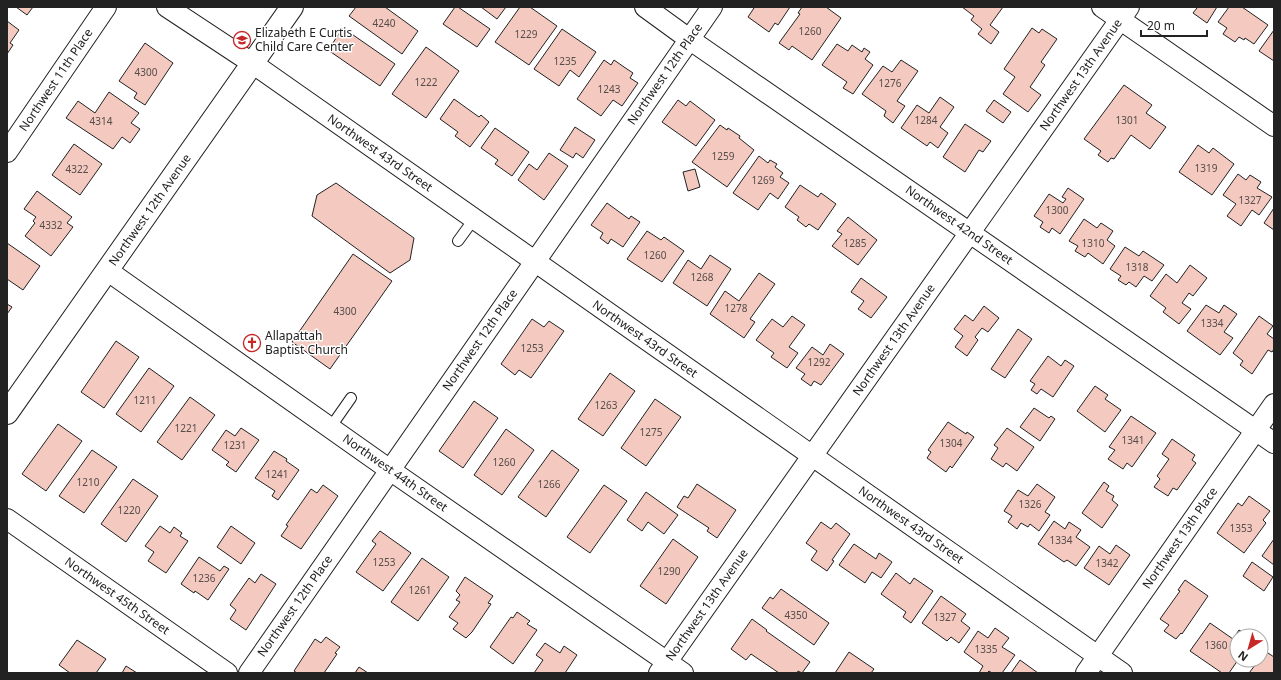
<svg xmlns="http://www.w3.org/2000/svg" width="1281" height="680" font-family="'Noto Sans',sans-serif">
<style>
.building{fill:#f3c9c0;stroke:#222}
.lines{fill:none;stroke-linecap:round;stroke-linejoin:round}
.lane-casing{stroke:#222;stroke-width:12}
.street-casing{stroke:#222;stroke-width:22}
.secondary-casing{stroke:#222;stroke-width:24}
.lane{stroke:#fff;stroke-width:10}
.street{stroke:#fff;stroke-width:20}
.secondary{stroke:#fff;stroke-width:22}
.labels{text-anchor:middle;stroke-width:3;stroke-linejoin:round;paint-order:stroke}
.number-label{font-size:10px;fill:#564c4a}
.poi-label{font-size:12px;fill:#222;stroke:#fff;text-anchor:start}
.street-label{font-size:12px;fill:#222;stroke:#fff}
</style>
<rect width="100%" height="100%" fill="#fff"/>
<path class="building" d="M 16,7 L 33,7 L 27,15 Z
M 356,7 L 385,7 L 418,31 L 402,54 L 349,16 Z
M 455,7 L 458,7 L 490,29 L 477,47 L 443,24 Z
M 481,7 L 506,7 L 497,19 Z
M 520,7 L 530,7 L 557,26 L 529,65 L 495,42 Z
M 752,7 L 790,7 L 778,25 L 775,23 L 769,32 L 748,17 L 754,8 Z
M 802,7 L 826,7 L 841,18 L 812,60 L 792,46 L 789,50 L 779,43 L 800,14 L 798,13 Z
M 962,7 L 1003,7 L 990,25 L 999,32 L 991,44 L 978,34 L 982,29 L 971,20 L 974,16 Z
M 1196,7 L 1217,7 L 1207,23 L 1193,13 L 1197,8 Z
M 1229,7 L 1242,7 L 1268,25 L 1254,44 L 1245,38 L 1244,40 L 1239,37 L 1235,42 L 1223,34 L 1227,28 L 1218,22 Z
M 7,21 L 19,30 L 10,43 L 13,45 L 7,54 Z
M 343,28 L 395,64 L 380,86 L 328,50 Z
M 1032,28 L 1039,33 L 1042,29 L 1057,39 L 1041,62 L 1045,65 L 1030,87 L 1041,95 L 1028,112 L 1003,94 L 1015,77 L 1004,69 Z
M 562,29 L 596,52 L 579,77 L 570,70 L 559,86 L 534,69 Z
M 1274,30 L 1274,61 L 1259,51 Z
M 145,43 L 173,63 L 145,105 L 134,98 L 137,93 L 119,81 Z
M 837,44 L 848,51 L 852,45 L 862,52 L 864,48 L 870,52 L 865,59 L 873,65 L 853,94 L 843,88 L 847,82 L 822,65 Z
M 426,47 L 459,71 L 426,118 L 392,94 Z
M 604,60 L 611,65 L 614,60 L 624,67 L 633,73 L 630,78 L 638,83 L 622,106 L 613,100 L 601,116 L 577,99 Z
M 901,60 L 918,71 L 897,101 L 905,106 L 893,123 L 884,116 L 886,111 L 862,94 L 883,66 L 892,72 Z
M 1124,85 L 1152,105 L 1146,113 L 1166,127 L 1150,149 L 1131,135 L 1114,159 L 1111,158 L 1108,162 L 1098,155 L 1101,151 L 1084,139 Z
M 109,92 L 139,113 L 131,123 L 140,129 L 130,143 L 122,137 L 113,149 L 66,118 L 78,101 L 95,113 Z
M 940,97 L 954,107 L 940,127 L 948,133 L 938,148 L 930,142 L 927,146 L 901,128 L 917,105 L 929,113 Z
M 454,99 L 479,117 L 481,115 L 489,122 L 470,147 L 455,136 L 458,132 L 440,119 Z
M 678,100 L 686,106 L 690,101 L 715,120 L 696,146 L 662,122 Z
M 994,100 L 1011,112 L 1003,123 L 986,111 Z
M 965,124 L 991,141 L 983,152 L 979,150 L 965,172 L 943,157 Z
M 720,125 L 727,130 L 728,128 L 740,136 L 739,138 L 754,150 L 727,187 L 692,162 Z
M 575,127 L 595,140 L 583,158 L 576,153 L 573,158 L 560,150 Z
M 495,128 L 529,152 L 512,176 L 495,164 L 498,160 L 481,148 Z
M 74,144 L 102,164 L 80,195 L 52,175 Z
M 1198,145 L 1209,153 L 1213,148 L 1234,164 L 1212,195 L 1179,172 Z
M 549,153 L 568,166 L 544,200 L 518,180 L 529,164 L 537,170 Z
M 759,156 L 768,163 L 770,160 L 777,164 L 775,167 L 783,173 L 780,177 L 789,183 L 778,199 L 770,193 L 758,210 L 733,193 Z
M 695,169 L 700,187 L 688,191 L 683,172 Z
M 1238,174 L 1246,180 L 1250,175 L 1261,182 L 1257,188 L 1272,197 L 1259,215 L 1252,210 L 1241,226 L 1227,216 L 1236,204 L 1223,195 Z
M 336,183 L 414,238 L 410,260 L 390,273 L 312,216 L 317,195 Z
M 800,185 L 818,197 L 821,193 L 836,204 L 818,230 L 809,224 L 806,227 L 797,220 L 799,217 L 785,207 Z
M 1068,188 L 1084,199 L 1060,234 L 1052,228 L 1049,233 L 1040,227 L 1043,222 L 1034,216 L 1049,194 L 1063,203 L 1066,199 L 1062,197 Z
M 37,191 L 72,217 L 67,223 L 73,227 L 51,256 L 25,236 L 35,223 L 33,221 L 36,217 L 24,209 Z
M 607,203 L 629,219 L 631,216 L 640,222 L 623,247 L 611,239 L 608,244 L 600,238 L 603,233 L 591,225 Z
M 1274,208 L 1274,230 L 1264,223 Z
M 848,217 L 877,240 L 858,265 L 832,246 L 842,234 L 837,231 Z
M 1084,219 L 1097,228 L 1101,223 L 1113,231 L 1107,240 L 1115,246 L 1103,264 L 1088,253 L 1085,257 L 1075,251 L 1078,246 L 1069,241 Z
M 647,231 L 661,240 L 664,237 L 684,251 L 662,282 L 627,259 Z
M 7,243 L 40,266 L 23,290 L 7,279 Z
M 1125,247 L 1139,256 L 1143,251 L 1164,265 L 1152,281 L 1144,276 L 1136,287 L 1129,282 L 1126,285 L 1118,280 L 1121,276 L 1110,269 Z
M 353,254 L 392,281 L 330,369 L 292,342 Z
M 710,255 L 731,269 L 707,306 L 673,283 L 688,260 L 701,269 Z
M 1190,265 L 1207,278 L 1193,296 L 1189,293 L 1182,303 L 1191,309 L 1179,324 L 1163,312 L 1166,308 L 1150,296 L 1166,274 L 1177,283 Z
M 759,273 L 775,284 L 750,319 L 755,322 L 744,338 L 710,314 L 725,291 L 739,301 Z
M 861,278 L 887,297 L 871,318 L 858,309 L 864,301 L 851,292 Z
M 7,304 L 12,307 L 7,314 Z
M 1206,305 L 1219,313 L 1224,305 L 1237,314 L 1224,332 L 1233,338 L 1220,355 L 1187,331 Z
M 984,306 L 999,318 L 988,332 L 982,328 L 975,337 L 978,340 L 967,356 L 955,347 L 963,336 L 954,329 L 965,315 L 973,321 Z
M 792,316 L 805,325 L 789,347 L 798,353 L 787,368 L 771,357 L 774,353 L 756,340 L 772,319 L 783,327 Z
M 1259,316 L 1273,326 L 1267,334 L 1274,339 L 1274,349 L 1272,352 L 1268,350 L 1252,374 L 1240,365 L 1243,361 L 1233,353 Z
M 532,319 L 544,327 L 549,321 L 564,331 L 531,378 L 519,370 L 515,375 L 501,364 Z
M 1018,329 L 1032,339 L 1005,378 L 991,369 Z
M 116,341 L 139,357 L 104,408 L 81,392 Z
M 830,344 L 844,354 L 821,385 L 814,381 L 811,386 L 801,379 L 805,374 L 796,368 L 812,347 L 823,355 Z
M 1048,356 L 1061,366 L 1065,360 L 1074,366 L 1053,397 L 1041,389 L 1037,394 L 1031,390 L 1035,384 L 1030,381 Z
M 149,368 L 174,386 L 141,432 L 116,414 Z
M 610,373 L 635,391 L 603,436 L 578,419 Z
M 1095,386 L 1108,395 L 1105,399 L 1121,410 L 1105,432 L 1077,411 Z
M 190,397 L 215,415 L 182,460 L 157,442 Z
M 655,399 L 681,417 L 646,466 L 621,448 Z
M 474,401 L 498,418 L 463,468 L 439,451 Z
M 1034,408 L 1049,418 L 1051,416 L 1055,419 L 1040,441 L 1020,427 Z
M 1131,416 L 1156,433 L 1132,467 L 1127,463 L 1123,469 L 1108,459 L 1115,450 L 1109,447 Z
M 948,422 L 966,434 L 967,432 L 974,437 L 952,468 L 950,466 L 946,472 L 927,458 L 931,452 L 928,450 Z
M 58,424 L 82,441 L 46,491 L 22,474 Z
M 241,428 L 259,440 L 236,472 L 226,465 L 229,462 L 212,450 L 226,430 L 235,436 Z
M 1007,428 L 1034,447 L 1017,471 L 1006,463 L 1003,467 L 991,459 L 998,448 L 994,445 Z
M 506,429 L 534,450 L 502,495 L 474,475 Z
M 1172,439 L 1195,455 L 1192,460 L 1196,463 L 1177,490 L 1173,488 L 1168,496 L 1154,487 L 1160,479 L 1157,476 L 1169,459 L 1162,454 Z
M 92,450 L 117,467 L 84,513 L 59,496 Z
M 552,450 L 579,470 L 546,517 L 518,497 Z
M 274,451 L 287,459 L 286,461 L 299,470 L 278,500 L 272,496 L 275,491 L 255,478 Z
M 133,479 L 158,496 L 126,542 L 101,524 Z
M 1104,482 L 1109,486 L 1106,491 L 1114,496 L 1112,500 L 1118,505 L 1102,528 L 1082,513 Z
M 697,484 L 736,510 L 717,538 L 707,531 L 709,528 L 677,507 L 684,496 L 688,498 Z
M 1037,484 L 1055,497 L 1045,512 L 1050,515 L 1039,531 L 1030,524 L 1028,527 L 1021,523 L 1017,529 L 1008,522 L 1012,516 L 1004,511 L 1018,490 L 1028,496 Z
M 323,485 L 338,496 L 301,549 L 281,536 L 288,526 L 286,525 L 311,489 L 317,493 Z
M 604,485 L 627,501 L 590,553 L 567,537 Z
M 646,492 L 678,515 L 664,534 L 648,522 L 642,531 L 627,520 Z
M 1249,496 L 1270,511 L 1263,520 L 1266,523 L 1244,553 L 1217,533 L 1238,503 L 1242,506 Z
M 1054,521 L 1065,529 L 1069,522 L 1081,530 L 1076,537 L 1090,547 L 1076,566 L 1067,560 L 1064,562 L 1038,544 Z
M 821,522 L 831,529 L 836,523 L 850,534 L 832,560 L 834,561 L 827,571 L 811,560 L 817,551 L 806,543 Z
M 160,526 L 170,533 L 174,527 L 182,533 L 180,536 L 188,541 L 166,573 L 148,561 L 154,552 L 145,546 Z
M 231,526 L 255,543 L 241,564 L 217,547 Z
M 380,531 L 411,553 L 383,591 L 356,572 L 376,544 L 372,541 Z
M 673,539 L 698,557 L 666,604 L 640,586 Z
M 1274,539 L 1274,565 L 1262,556 Z
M 854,544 L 876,559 L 879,553 L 892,562 L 881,578 L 872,572 L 865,583 L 839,565 Z
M 1116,545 L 1130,555 L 1109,585 L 1084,568 L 1099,546 L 1110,554 Z
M 199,557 L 220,571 L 224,566 L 229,569 L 208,600 L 195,591 L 194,593 L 181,584 Z
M 422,558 L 449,577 L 418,621 L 391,602 Z
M 1252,562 L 1273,577 L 1264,591 L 1243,576 Z
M 896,573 L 910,584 L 914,578 L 933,591 L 911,623 L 903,617 L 906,612 L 881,594 Z
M 261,574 L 276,584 L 246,630 L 230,619 L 236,610 L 230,605 L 249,578 L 255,583 Z
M 465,577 L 493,596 L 488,603 L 491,604 L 472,632 L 466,638 L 453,629 L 458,623 L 449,617 L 460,602 L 456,600 L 460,595 L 456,591 Z
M 1185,580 L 1208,596 L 1182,634 L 1181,633 L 1176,639 L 1164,631 L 1169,625 L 1160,619 L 1180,591 L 1178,590 Z
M 781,589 L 829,623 L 814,645 L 762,608 L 770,597 L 773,599 Z
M 941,596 L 966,614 L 961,621 L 970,628 L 959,643 L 951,637 L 947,641 L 922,623 Z
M 517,612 L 530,621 L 527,624 L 537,630 L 513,664 L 490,647 L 511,617 L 513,618 Z
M 752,619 L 767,630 L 766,631 L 810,662 L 802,673 L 798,671 L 797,673 L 779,673 L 751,654 L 746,660 L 731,649 Z
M 1210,623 L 1233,639 L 1239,630 L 1248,636 L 1237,636 L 1237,660 L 1238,660 L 1229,673 L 1222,673 L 1190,651 Z
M 995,628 L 1009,638 L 1002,647 L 1015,655 L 1002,673 L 992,673 L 989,671 L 987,673 L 979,673 L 983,666 L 964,652 L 978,631 L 988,638 Z
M 326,637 L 340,647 L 335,653 L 337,654 L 324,673 L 297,673 L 294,671 L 315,639 L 321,643 Z
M 77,640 L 106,659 L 96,673 L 70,673 L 59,665 Z
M 545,643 L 560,653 L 564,646 L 577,655 L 565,673 L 534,673 L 543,660 L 536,655 Z
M 1265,651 L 1274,657 L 1274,673 L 1249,673 L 1259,660 L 1261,660 L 1261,657 Z
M 849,652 L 874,669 L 871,673 L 835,673 Z
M 1020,660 L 1038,673 L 1011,673 Z
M 126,666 L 137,673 L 122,673 Z
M 359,667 L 368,673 L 355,673 Z"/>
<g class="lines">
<g class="lane-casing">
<path id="lane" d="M 458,241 L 474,219
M 330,428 L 351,398"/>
</g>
<g class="street-casing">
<path id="street" d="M 167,7 L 252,63 L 1122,673
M 645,7 L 689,39 L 1274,443
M 1102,7 L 1274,126
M 7,152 L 106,7
M 108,271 L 390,470 L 683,673
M 7,519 L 227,673
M 249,673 L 712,7
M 659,673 L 1129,7
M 1086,673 L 1274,404"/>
</g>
<g class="secondary-casing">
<path id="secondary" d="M 7,413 L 292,7"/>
</g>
<use href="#lane" class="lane"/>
<use href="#street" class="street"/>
<use href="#secondary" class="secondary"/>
</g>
<defs>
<g id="school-ring" transform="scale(0.9)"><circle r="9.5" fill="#fff" stroke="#c62828" stroke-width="1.5"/><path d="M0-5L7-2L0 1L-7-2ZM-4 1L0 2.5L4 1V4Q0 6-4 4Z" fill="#c62828"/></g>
<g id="church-ring" transform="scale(0.9)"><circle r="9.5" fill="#fff" stroke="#c62828" stroke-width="1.5"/><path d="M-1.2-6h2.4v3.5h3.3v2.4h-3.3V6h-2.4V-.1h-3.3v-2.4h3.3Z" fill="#c62828"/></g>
</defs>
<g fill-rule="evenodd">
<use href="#school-ring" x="242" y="40"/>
<use href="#church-ring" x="252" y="343"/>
</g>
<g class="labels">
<g class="number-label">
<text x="384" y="27">4240</text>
<text x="810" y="35">1260</text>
<text x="526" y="38">1229</text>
<text x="565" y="65">1235</text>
<text x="146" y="76">4300</text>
<text x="426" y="86">1222</text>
<text x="890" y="87">1276</text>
<text x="609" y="93">1243</text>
<text x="926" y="124">1284</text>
<text x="1127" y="124">1301</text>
<text x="101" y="125">4314</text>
<text x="723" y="160">1259</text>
<text x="1206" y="172">1319</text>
<text x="77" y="173">4322</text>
<text x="763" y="184">1269</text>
<text x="1250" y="204">1327</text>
<text x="1057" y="214">1300</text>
<text x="51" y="229">4332</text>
<text x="855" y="247">1285</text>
<text x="1093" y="247">1310</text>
<text x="655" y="259">1260</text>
<text x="1137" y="271">1318</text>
<text x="702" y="281">1268</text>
<text x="736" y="312">1278</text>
<text x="345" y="315">4300</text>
<text x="1212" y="327">1334</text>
<text x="532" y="352">1253</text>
<text x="819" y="366">1292</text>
<text x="145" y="404">1211</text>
<text x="606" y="409">1263</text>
<text x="186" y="432">1221</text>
<text x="651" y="436">1275</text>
<text x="1133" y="444">1341</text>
<text x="951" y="447">1304</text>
<text x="235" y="449">1231</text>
<text x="504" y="466">1260</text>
<text x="277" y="478">1241</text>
<text x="88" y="486">1210</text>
<text x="549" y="488">1266</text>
<text x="1030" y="508">1326</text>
<text x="129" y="514">1220</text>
<text x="1241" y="532">1353</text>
<text x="1061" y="544">1334</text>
<text x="384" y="566">1253</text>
<text x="1107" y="567">1342</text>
<text x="669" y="575">1290</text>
<text x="204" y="582">1236</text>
<text x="420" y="594">1261</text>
<text x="796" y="619">4350</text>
<text x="945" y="621">1327</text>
<text x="1216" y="649">1360</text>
<text x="986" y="653">1335</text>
</g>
<g class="poi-label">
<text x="255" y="37">Elizabeth E Curtis<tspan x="255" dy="14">Child Care Center</tspan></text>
<text x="265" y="340">Allapattah<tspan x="265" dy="14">Baptist Church</tspan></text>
</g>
<g class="street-label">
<text transform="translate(665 74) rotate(-55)" y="4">Northwest 12th Place</text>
<text transform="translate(1081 75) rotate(-55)" y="4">Northwest 13th Avenue</text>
<text transform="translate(56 80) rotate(-56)" y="4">Northwest 11th Place</text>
<text transform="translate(380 153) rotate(35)" y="4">Northwest 43rd Street</text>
<text transform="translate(150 210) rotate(-55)" y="4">Northwest 12th Avenue</text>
<text transform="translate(959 225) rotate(35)" y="4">Northwest 42nd Street</text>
<text transform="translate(645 339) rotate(35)" y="4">Northwest 43rd Street</text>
<text transform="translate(480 340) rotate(-55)" y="4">Northwest 12th Place</text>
<text transform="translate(894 340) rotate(-55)" y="4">Northwest 13th Avenue</text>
<text transform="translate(395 473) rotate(35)" y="4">Northwest 44th Street</text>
<text transform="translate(911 525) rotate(35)" y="4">Northwest 43rd Street</text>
<text transform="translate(1180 538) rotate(-55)" y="4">Northwest 13th Place</text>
<text transform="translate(117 596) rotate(35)" y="4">Northwest 45th Street</text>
<text transform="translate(707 605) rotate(-55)" y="4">Northwest 13th Avenue</text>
<text transform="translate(295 606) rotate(-55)" y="4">Northwest 12th Place</text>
</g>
</g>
<rect width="1281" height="680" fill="none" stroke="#222222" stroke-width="16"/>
<g transform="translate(1249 648) rotate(217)"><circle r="19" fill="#ffffff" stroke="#a7a7a7"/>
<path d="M0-3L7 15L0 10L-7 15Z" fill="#c62828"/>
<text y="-6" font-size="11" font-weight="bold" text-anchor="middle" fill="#222222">N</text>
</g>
<path d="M1141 30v6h66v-6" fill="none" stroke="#222222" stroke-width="2"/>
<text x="1147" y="30" font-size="12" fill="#222222" stroke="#ffffff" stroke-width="3" paint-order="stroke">20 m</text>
</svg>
